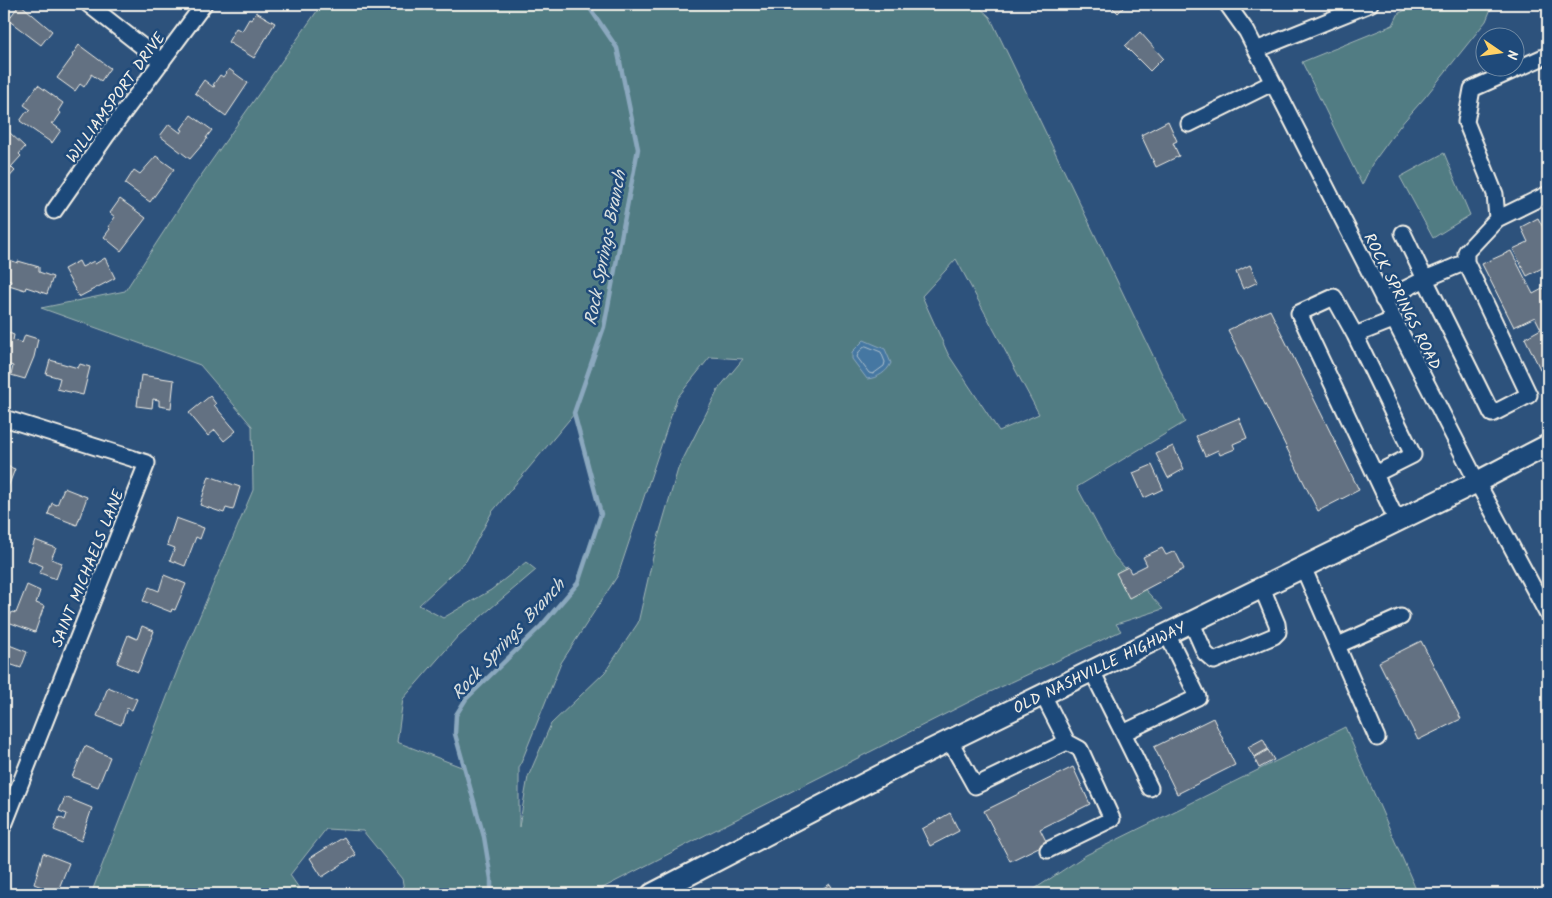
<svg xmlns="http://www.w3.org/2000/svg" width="1552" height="898" font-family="Kalam,sans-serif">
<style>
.green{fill:#517b83;stroke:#a2b6b6;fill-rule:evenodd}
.water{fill:#4577a2;stroke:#8ba8be}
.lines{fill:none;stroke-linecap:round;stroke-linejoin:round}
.shore{stroke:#aec0cc;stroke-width:1}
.stream{stroke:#8ba8be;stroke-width:4.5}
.building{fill:#637182;stroke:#f4f1e8}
.minor-casing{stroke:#f4f1e8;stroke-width:19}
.major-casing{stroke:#f4f1e8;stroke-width:24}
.minor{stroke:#1f4a7a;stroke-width:15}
.major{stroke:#1f4a7a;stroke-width:20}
.labels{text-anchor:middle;stroke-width:5;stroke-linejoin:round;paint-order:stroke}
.street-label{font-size:16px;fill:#f4f1e8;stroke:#1f4a7a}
.water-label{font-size:18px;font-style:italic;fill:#dadfde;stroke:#1f4a7a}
</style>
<rect width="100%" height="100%" fill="#2d527c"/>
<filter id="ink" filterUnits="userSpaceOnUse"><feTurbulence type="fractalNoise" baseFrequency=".02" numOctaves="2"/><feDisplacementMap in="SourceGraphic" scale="10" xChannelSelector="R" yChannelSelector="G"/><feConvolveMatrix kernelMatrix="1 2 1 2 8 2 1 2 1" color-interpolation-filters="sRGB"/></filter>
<g filter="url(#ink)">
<path class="green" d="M 322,4 L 976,4 L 990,17 L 1185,422 L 1077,487 L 1114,556 L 1163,609 L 1116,624 L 1121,631 L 973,700 L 717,829 L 591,894 L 405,894 L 402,879 L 363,831 L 326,829 L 290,875 L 303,894 L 91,894 L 182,658 L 253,490 L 252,426 L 200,365 L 41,308 L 125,291 L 193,187 ZM 956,259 L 1039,414 L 999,431 L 948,354 L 922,296 ZM 710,357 L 743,359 L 719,388 L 678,469 L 655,548 L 638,623 L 605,672 L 551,724 L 528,777 L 519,827 L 519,768 L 561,663 L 618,575 L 677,398 ZM 574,414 L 601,514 L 578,583 L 541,626 L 466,699 L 456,715 L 455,734 L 464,768 L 397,742 L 403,699 L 458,636 L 536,570 L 526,562 L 491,590 L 443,618 L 419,605 L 466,561 L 492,512 Z
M 1419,4 L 1493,4 L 1486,21 L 1426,96 L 1399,127 L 1372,164 L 1362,185 L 1302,62 L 1393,25 L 1399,13 Z
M 1444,153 L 1470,215 L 1433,238 L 1400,177 Z
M 1345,727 L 1418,894 L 1027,894 L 1086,855 Z"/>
<path class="water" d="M 864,340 L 885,349 L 891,363 C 887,372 878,378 867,379 L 852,359 L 852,352 Z"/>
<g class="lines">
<path class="shore" d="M 866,346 L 881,352 L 885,362 L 884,366 L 873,374 L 869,373 L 857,357 L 859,352 Z"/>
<path class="stream" d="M 491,894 L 491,879 L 484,837 L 455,734 L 456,715 L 466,699 L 541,626 L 578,583 L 601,514 L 574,413 L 604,327 L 638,149 L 617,48 L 587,4"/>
</g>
<path class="building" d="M 20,4 L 52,31 L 41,45 L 8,20 Z
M 1109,4 L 1127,4 L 1118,13 Z
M 256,12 L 275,23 L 254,58 L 228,42 L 236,28 L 242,31 L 249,19 L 251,20 Z
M 1140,32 L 1163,58 L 1150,71 L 1125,46 Z
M 79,45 L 110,68 L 101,81 L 91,74 L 91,76 L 84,87 L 80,84 L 75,91 L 57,78 L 73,56 L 72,55 Z
M 229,69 L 248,83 L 226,116 L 195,93 L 204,80 L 213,87 L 215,86 L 213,85 L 220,75 L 223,77 Z
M 38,85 L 63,103 L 58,111 L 61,113 L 54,123 L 51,123 L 61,130 L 52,143 L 20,121 L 27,111 L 29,112 L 31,110 L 24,105 Z
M 191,115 L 212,130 L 206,138 L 208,138 L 190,159 L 160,136 L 169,124 L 181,133 L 183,130 L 181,129 Z
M 1168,121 L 1177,141 L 1173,143 L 1179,156 L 1156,167 L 1141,135 Z
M 9,132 L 25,147 L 19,154 L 21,156 L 11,167 L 15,171 L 4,183 L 4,138 Z
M 156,156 L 174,169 L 150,202 L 125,184 L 134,170 L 140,174 Z
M 120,199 L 146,218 L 121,251 L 104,237 L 110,229 L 108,227 L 115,217 L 110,213 Z
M 1538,218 L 1546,233 L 1548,232 L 1548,275 L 1544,267 L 1527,276 L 1513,249 L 1528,242 L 1521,227 Z
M 1511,251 L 1533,294 L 1548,286 L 1548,372 L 1543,375 L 1525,338 L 1541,329 L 1535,317 L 1514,327 L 1482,264 Z
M 4,258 L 18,263 L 18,261 L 39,267 L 39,272 L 53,277 L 47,294 L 26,287 L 25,290 L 9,285 L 11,281 L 4,279 Z
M 105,258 L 115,278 L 79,297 L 64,269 L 79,261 L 82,267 L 94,261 L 95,264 Z
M 1250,265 L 1258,282 L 1243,289 L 1236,272 Z
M 1270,310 L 1359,490 L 1318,511 L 1228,330 Z
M 4,331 L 14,335 L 13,340 L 22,343 L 25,335 L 38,339 L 34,357 L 25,379 L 11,375 L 13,366 L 5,363 L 4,364 Z
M 50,360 L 78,368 L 80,364 L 90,367 L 83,395 L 57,389 L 60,378 L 46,374 Z
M 141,375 L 174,380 L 171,408 L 159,406 L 159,400 L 153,399 L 152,408 L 137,406 Z
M 210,396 L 216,404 L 214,405 L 236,431 L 224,441 L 215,430 L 208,436 L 189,413 Z
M 1239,418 L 1247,438 L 1233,444 L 1235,449 L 1220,455 L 1218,450 L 1205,456 L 1196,436 Z
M 1173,446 L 1184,469 L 1168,478 L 1156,454 Z
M 4,465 L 15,469 L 6,492 L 10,493 L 5,504 L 4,504 Z
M 1152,465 L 1163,489 L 1144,498 L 1133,473 Z
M 209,476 L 240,487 L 233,510 L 226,508 L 224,513 L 200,505 Z
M 64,488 L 87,497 L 77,525 L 48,514 L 52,503 L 57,505 Z
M 176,518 L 204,528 L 200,539 L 196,537 L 185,566 L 170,560 L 175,548 L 167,545 Z
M 35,540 L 56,548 L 51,559 L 62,563 L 56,579 L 40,573 L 43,566 L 28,560 Z
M 1162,548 L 1166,555 L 1175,551 L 1184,569 L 1129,598 L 1116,573 L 1128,567 L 1131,573 L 1147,565 L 1143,557 Z
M 164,575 L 186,584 L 175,610 L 172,609 L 171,612 L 143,601 L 149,587 L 159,591 Z
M 27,585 L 40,591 L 36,603 L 44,606 L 35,632 L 8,622 L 12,612 L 16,613 Z
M 142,626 L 154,631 L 138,672 L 117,663 L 128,635 L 137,639 Z
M 1421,641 L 1461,719 L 1418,740 L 1379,662 Z
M 4,643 L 27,652 L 21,668 L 9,664 L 4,683 Z
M 108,687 L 137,699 L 132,710 L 127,708 L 121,725 L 97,716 Z
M 1213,718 L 1235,765 L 1177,794 L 1154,747 Z
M 1263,739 L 1268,749 L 1254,757 L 1248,747 Z
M 85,746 L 110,757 L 98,787 L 72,777 Z
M 1268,750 L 1274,760 L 1259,768 L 1254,758 Z
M 1073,767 L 1090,804 L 1040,829 L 1047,843 L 1010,861 L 984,811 Z
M 65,797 L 92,808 L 81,841 L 54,830 L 59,817 L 65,820 L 67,814 L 59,811 Z
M 950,813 L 959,831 L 930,846 L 922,829 Z
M 344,837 L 356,855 L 322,877 L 310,858 Z
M 43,853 L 69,863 L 57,893 L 34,884 Z
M 830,884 L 836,894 L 818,894 L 817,892 Z
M 853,887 L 857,894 L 841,894 Z"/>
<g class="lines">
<g class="minor-casing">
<path id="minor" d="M 88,4 L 162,62
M 1227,4 L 1247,32 L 1477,482 L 1548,615
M 1256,50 L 1370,4
M 1189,124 L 1272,83
M 54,211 L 107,135 L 204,4
M 1497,219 L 1548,194
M 1466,262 L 1425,279 L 1492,414 L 1529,395 L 1466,262 L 1466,252 L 1497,219 L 1495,194 L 1466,122 L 1472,89 L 1548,55
M 1383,300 L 1425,279 L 1403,233
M 1393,320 L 1355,335 L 1334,297 L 1299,313 L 1397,521
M 1355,335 L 1413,455 L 1375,474
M 4,418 L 147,463 L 4,825
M 1303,567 L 1377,738
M 1191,621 L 1205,653 L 1214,661 L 1274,636 L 1278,632 L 1277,624 L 1262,588
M 1338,645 L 1401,617
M 1092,671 L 1123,733 L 1198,697 L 1167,634
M 1043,695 L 1067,742 L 1080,749 L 1112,819 L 1048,850
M 1123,733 L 1150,788
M 950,741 L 975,786 L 1067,742"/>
</g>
<g class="major-casing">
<path id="major" d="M 652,894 L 910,760 L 1477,482 L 1548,445"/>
</g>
<use href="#minor" class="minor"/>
<use href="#major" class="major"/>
</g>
</g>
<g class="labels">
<g class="street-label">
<text transform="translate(115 97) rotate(-54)" y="6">WILLIAMSPORT DRIVE</text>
<text transform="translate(1403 301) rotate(63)" y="6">ROCK SPRINGS ROAD</text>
<text transform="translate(87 568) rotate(-68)" y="6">SAINT MICHAELS LANE</text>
<text transform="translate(1099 667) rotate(-26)" y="6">OLD NASHVILLE HIGHWAY</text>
</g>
<g class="water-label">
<text transform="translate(605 248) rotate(-79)" y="6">Rock Springs Branch</text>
<text transform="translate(508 639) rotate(-47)" y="6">Rock Springs Branch</text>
</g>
</g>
<rect width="1552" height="898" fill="none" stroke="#1f4a7a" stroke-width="20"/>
<rect x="10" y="10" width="1532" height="878" fill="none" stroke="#f4f1e8" stroke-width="2" filter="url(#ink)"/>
<g transform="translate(1500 52) rotate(103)"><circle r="24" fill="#1f4a7a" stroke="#748da6"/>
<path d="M0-4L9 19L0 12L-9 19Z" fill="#ffd166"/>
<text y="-8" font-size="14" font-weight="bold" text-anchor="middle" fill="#f4f1e8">N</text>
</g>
</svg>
